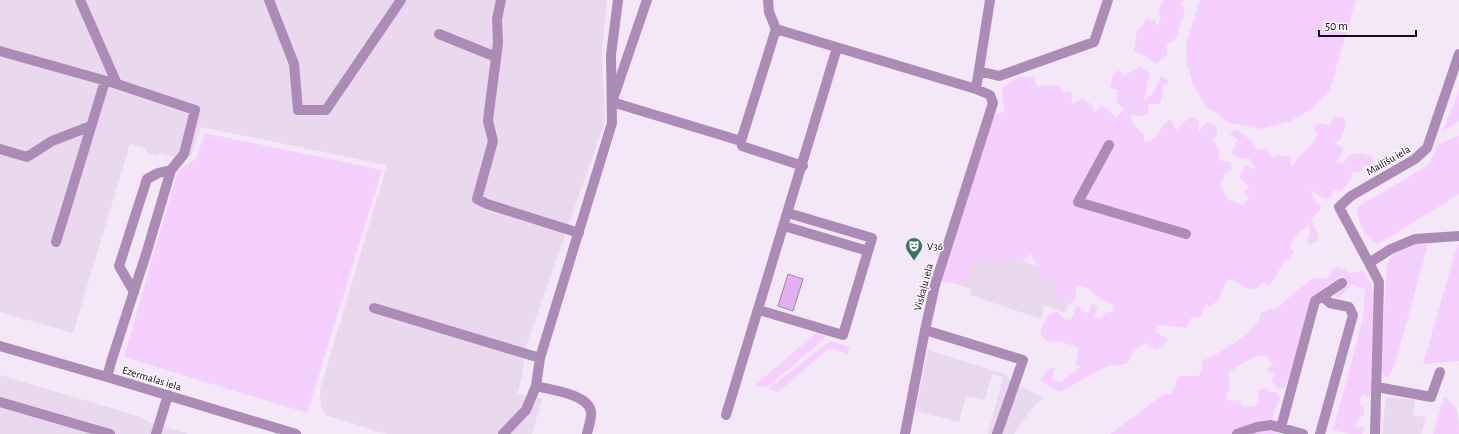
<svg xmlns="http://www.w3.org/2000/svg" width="1459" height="434" font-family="'Alegreya Sans',sans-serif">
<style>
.built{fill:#e9d8ee}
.green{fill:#f5d0ff}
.water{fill:#e3b0f1;stroke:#a580af}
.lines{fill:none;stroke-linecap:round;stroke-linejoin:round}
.minor{stroke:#ad8bb7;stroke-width:10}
.labels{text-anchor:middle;stroke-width:3;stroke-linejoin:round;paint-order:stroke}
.street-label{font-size:11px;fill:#140f15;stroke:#fdf7fe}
.poi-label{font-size:11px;fill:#140f15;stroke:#fdf7fe;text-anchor:start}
</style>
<rect width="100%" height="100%" fill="#f4e7f7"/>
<path class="built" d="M 0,0 L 607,0 L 602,50 L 605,121 L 525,349 L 522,377 L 517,394 L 542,399 L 532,434 L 386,434 L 326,415 L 321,406 L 320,390 L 387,165 L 201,127 L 191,156 L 177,153 L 176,158 L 159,153 L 158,156 L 146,152 L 147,149 L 130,144 L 73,333 L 0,312 Z
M 953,239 L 1076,278 L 1065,313 L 1044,305 L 1041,319 L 970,295 L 972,289 L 940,279 Z
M 928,350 L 1005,374 L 1014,383 L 1044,398 L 1031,409 L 1014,434 L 988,434 L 1003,377 L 992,374 L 985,400 L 966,396 L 959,422 L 915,411 Z
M 0,375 L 141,417 L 149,422 L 189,434 L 0,434 Z
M 1386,397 L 1415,400 L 1413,415 L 1426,417 L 1421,434 L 1382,434 Z"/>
<path class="green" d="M 1163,0 L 1184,0 L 1180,3 L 1185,11 L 1175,40 L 1167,44 L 1167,55 L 1156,64 L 1145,56 L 1134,52 L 1137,31 L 1147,19 L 1156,21 L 1156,27 L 1161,18 L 1159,10 Z
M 1200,0 L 1356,0 L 1330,89 L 1313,108 L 1289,122 L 1260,129 L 1229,123 L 1207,107 L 1194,87 L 1187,64 L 1186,45 Z
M 1140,66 L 1150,74 L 1144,98 L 1152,95 L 1161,76 L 1168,79 L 1167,85 L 1162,85 L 1163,93 L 1160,104 L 1149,104 L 1148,113 L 1140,116 L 1130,115 L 1135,127 L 1143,133 L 1145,143 L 1156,137 L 1163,125 L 1170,119 L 1177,131 L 1182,123 L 1192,117 L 1198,120 L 1198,132 L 1208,121 L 1217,126 L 1217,135 L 1212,140 L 1218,148 L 1220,160 L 1230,162 L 1232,170 L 1225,174 L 1220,186 L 1229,200 L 1243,205 L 1249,198 L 1244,190 L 1250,189 L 1240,177 L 1244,165 L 1256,169 L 1249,158 L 1240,159 L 1231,154 L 1238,139 L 1230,135 L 1235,129 L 1251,140 L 1256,150 L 1266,148 L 1273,158 L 1280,155 L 1291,157 L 1291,167 L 1304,152 L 1313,144 L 1317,134 L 1313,127 L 1320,123 L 1329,125 L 1335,117 L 1344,118 L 1346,126 L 1340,140 L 1334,143 L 1343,148 L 1342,154 L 1336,162 L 1343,164 L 1349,155 L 1361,153 L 1372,156 L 1373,163 L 1363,166 L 1363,171 L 1352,172 L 1350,182 L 1340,191 L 1334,190 L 1331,198 L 1324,199 L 1311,190 L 1316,202 L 1322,207 L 1311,220 L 1318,234 L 1318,241 L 1309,245 L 1307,239 L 1311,232 L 1309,225 C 1300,231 1293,236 1290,247 L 1294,252 L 1290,258 L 1284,262 L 1269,287 L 1263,281 L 1257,289 C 1248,289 1241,287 1235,281 L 1227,280 L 1220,295 L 1219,300 L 1210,306 L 1206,304 L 1201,316 L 1191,318 L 1186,328 L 1165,325 L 1158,326 L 1155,332 L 1168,339 L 1162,347 L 1156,350 L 1147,343 C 1138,347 1130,352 1129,362 C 1121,366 1113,364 1105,367 L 1061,392 L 1047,385 L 1040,380 L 1048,370 L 1055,367 L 1052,379 L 1060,382 L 1081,367 L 1075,365 L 1079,348 L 1059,341 L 1049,342 L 1043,337 L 1040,331 L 1047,316 L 1057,311 L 1064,319 L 1071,320 L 1077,305 L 1088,314 L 1092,303 L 1098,307 L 1094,316 L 1099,319 L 1105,313 L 1114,311 L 1112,304 C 1107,302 1102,301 1098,297 C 1088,290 1091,286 1076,286 L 1076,296 L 1072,304 C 1052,299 1054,295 1057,276 L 1052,275 L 1049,282 L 1042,283 L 1038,279 L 1041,271 L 1031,254 L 1023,261 L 1005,258 L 1000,262 L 980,257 L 977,263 L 970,266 L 970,274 L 961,282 L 947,283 L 939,280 L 991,118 L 996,114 L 1004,112 L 1002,88 L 1018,77 L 1033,77 L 1037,87 L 1046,85 L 1060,86 L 1065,93 L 1071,91 L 1072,104 L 1083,98 L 1092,105 L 1094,113 L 1101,105 L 1117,117 L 1124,109 L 1116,102 L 1118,90 L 1110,88 L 1113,74 L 1120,70 L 1123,77 Z
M 1459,91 L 1459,121 L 1443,131 Z
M 205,133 L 382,170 L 307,413 L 124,357 L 178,171 L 196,159 Z
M 1459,136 L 1459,194 L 1379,244 C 1366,241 1360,223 1356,211 L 1359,206 L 1425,167 L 1430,162 L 1438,144 Z
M 1416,243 L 1426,245 L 1427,248 L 1395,364 L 1389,377 L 1380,374 L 1387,265 C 1391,251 1404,248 1416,243 Z
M 1459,243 L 1459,361 L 1423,364 L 1454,256 Z
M 1337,267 L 1342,270 L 1345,268 L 1349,273 L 1363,271 L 1369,281 L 1374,293 L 1372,374 L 1370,379 L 1374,382 L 1372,397 L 1366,396 L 1364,393 L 1360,399 L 1360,405 L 1364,408 C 1365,414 1363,416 1358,418 L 1355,426 L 1360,428 L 1361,425 L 1365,428 L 1362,434 L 1351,434 L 1333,430 L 1363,319 L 1365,289 L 1352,284 L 1339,298 L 1334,295 L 1348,284 L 1342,275 L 1313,296 L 1285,388 L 1278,389 L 1271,380 L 1275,374 L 1266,370 L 1274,362 L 1269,361 L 1268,356 C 1257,353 1237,366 1228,374 C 1230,383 1231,391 1225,398 L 1231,401 L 1239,400 L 1242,406 L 1256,407 L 1259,398 L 1257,390 L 1266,388 L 1269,392 L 1276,392 L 1280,398 C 1275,409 1268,424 1277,434 L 1110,434 L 1164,394 L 1171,394 L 1179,376 L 1198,376 L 1202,371 L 1202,361 C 1219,353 1249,337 1258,321 C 1260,319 1261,315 1261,312 L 1278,307 L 1294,293 L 1313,278 L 1328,279 L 1332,270 Z
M 816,333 L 825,336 L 824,339 L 766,388 L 755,385 Z
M 830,341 L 850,347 L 848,354 L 829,348 L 778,392 L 768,389 Z
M 1444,396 C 1459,407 1459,413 1459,434 L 1433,434 Z"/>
<path class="water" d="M 788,274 L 803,279 L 793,311 L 778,306 Z"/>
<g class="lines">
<path class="minor" d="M 80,0 L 117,84
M 269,0 L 294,64 L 298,110 L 326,110 L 401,0
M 501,0 L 497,19 L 498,43 L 489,112 L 488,121 L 493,141 L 477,199 L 487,204 L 579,233
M 647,0 L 612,102 L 741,141 L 776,29 L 769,12 L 768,0
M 776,29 L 976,89 L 990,95 L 993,103 L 935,285 L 925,330 L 905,434
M 439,34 L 496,57
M 0,51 L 117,84 L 195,110 L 184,154 L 171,170 L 147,251 L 112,359 L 107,377
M 979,71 L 999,76 L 1094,42 L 1108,0
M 976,89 L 990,0
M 741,141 L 742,146 L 803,166
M 1109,145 L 1078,202 L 1186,234
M 0,149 L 27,157 L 52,141 L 91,126
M 784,226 L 868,251
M 56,242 L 105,81
M 1369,263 L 1339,207 L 1351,196 L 1415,159 L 1427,148 L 1459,54
M 134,292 L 119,266 L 147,179 L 158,173 L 171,170
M 374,308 L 540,358
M 759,310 L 843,335 L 872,238 L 788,213
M 925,330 L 1023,360 L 997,434
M 0,346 L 107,377 L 296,434
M 1377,387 L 1431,397 L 1440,372
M 0,402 L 110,434
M 726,415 L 837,48
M 1281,427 L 1315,301 L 1342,283
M 156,434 L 168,395
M 503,434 L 526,410 L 536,386
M 587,434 C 588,427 592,419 591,412 C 589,394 550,390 536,386 L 540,358 L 612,123 L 611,55 L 618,0
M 1237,434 L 1257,427 L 1271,425 L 1303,434
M 1320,434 L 1353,315 L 1349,307 L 1330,303 L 1322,296
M 1375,434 L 1379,282 L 1369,263 L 1391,249 L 1415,239 L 1459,236"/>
</g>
<defs>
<g id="theatre-pin" transform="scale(0.9)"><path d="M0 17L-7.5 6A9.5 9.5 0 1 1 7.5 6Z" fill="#397662" stroke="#fdf7fe"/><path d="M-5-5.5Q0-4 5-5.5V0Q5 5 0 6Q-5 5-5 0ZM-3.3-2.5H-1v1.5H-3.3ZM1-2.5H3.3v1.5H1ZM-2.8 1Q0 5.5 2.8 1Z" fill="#fff"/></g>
</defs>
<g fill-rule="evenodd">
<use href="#theatre-pin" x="914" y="246"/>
</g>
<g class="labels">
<g class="street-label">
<text transform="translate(1388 160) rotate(-30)" y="4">Mailīšu iela</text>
<text transform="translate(923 287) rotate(-75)" y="4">Viskaļu iela</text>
<text transform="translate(152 378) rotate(17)" y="4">Ezermalas iela</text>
</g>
<g class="poi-label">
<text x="927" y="250">V36</text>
</g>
</g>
<path d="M1319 30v6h97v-6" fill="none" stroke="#140f15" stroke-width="2"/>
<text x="1325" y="30" font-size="12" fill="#140f15" stroke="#fdf7fe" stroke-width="3" paint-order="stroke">50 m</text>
</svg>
